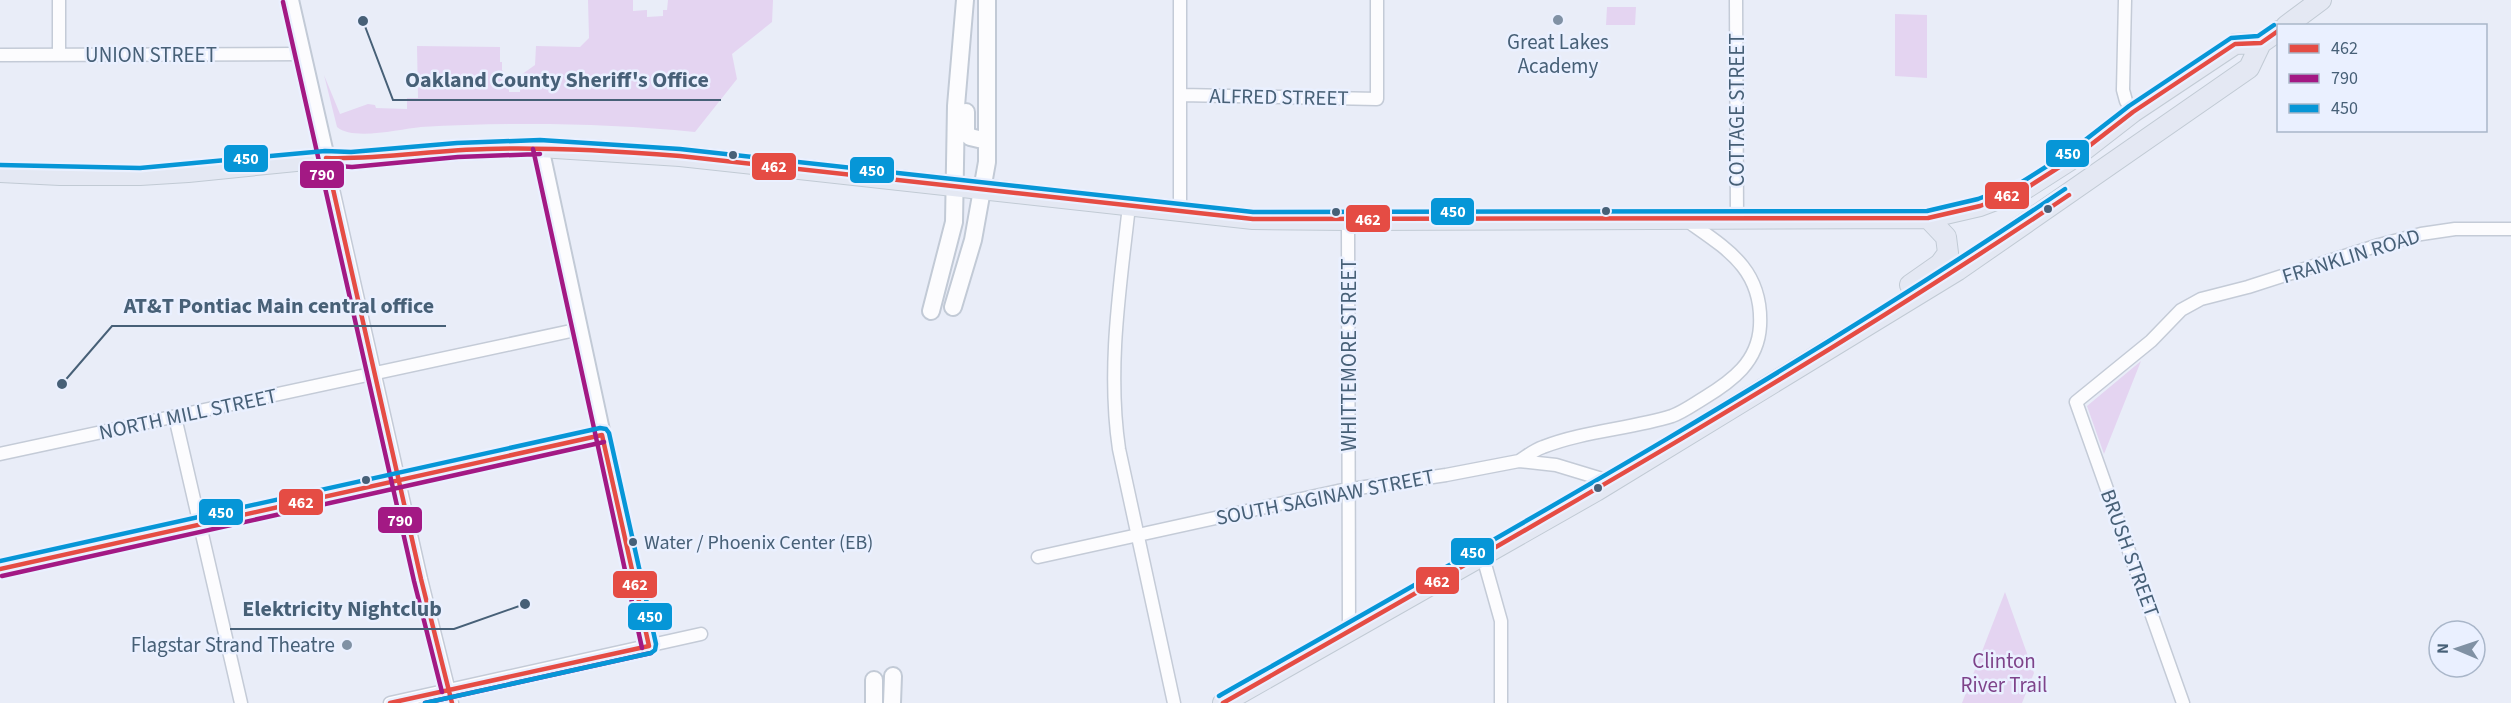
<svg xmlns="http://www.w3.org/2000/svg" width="2511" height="703" font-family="'Source Sans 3',sans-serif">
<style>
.green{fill:#e4d4f1}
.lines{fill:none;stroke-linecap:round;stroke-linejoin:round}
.street-casing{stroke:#c4cbd7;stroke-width:15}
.secondary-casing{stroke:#c2cad6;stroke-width:20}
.primary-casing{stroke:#c1cad4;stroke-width:22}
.street{stroke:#fcfcfe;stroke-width:12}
.secondary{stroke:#fcfcfe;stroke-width:16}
.primary{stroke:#e4e8f3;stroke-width:20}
.bus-1-casing{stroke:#eaf0ff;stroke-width:9}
.bus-2-casing{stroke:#eaf0ff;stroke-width:9}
.bus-3-casing{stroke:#eaf0ff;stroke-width:9}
.bus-1{stroke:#e54c44;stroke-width:4.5}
.bus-2{stroke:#a31984;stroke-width:4.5}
.bus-3{stroke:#0696d7;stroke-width:4.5}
.poi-dot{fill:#8091a4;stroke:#eaf0ff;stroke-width:2}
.bus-dot{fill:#476077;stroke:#eaf0ff;stroke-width:2}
.labels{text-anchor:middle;stroke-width:5;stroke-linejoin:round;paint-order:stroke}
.bus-label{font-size:20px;fill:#476077;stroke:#eaf0ff;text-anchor:start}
.poi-label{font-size:21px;fill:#476077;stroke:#eaf0ff}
.street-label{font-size:21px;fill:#476077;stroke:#eaf0ff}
.park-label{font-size:21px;fill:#7e438a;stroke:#eaf0ff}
.leader{fill:none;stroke:#476077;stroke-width:2}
.callout-dot{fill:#476077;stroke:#eaf0ff;stroke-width:2}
.callout-label{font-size:22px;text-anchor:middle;font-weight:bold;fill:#476077;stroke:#eaf0ff;stroke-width:5;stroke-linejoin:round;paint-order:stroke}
.line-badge{stroke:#eaf0ff;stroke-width:2}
.badge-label{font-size:16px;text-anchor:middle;font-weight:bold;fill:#fff}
</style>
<rect width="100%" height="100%" fill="#e9edf8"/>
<path class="green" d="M 588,0 L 633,0 L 633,11 L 647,10 L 647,17 L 663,16 L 663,10 L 667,10 L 668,0 L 773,0 L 772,22 L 732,54 L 737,79 L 695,132 C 604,123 513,122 421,127 C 400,129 353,141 337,127 L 324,75 L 340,114 L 368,104 L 375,105 L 376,108 L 407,109 L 407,98 L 418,98 L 417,46 L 500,47 L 500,62 L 502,62 L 502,70 L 509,78 L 509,92 L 520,92 L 521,75 L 535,65 L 536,46 L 580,47 L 589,38 Z
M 1607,7 L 1636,7 L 1635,25 L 1606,25 Z
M 1895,14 L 1927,15 L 1927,78 L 1895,76 Z
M 2141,361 L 2104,454 L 2087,406 Z
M 2005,592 L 2034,673 L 2022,703 L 1962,703 Z"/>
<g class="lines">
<g class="street-casing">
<path id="street" d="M 59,0 L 59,55
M 1180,0 L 1180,212
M 1736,0 L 1737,219
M 2125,0 L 2123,90 L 2126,101 L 2133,112
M 0,55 L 303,54
M 1180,95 L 1377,99 L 1377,0
M 326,158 L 421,579 L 452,703
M 1129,206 C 1120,287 1107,368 1119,449 L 1174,703
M 1348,220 L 1349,632
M 175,417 L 241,703
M 602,435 L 649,646
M 0,454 L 580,329
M 1519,461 C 1527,456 1534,450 1543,447 C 1584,431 1630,429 1672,416 C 1683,412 1694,404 1704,398 C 1732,381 1758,362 1760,326 C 1763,269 1727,249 1686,220
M 1038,557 L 1338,491 L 1446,475 L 1519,461 L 1556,465 L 1612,482
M 1483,557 L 1501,621 L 1501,703
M 390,703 L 701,634
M 2183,703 L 2076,402 L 2151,341 L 2181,310 L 2201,299 L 2248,287 L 2379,245 L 2421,234 L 2455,229 L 2511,229"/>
</g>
<g class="secondary-casing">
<path id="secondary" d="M 290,0 L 326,158
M 966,112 L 966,132 L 970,137 L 987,141
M 953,307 L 973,240 L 987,162 L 987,0
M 931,311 L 954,222 L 956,106 L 965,0
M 0,569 L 602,435 L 540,147
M 874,703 L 874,680
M 892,703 L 893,676"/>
</g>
<g class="primary-casing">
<path id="primary" d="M 2286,26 L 2321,0
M 0,172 L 60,175 L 140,175 L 188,172 L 326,158 L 351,160 L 458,150 L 540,147 L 680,156 L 1253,219 L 1348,220 L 1928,218 L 1980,206 L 2025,189 L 2075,157 L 2133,112 L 2235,44 L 2261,43
M 1910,285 L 1940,264 L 1948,253 L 1946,237 L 1928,218
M 1223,703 L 1596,491 L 1958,270 L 2249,68 L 2261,43 L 2278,31"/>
</g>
<use href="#street" class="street"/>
<use href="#secondary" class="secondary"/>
<use href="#primary" class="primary"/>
<g class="bus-1-casing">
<path id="bus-1" d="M 602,435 L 649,646
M 0,569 L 602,435
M 390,703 L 649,646
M 452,703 L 421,579 L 326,158 C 380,160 433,150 487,149 C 551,147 616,151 680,156 L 1253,219 L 1928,218 L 1980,206 L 2025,189 L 2075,157 L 2133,112 L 2235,44 L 2261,43 L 2278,31
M 1223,703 C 1509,540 1796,379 2069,195"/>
</g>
<g class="bus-2-casing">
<path id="bus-2" d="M 283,2 L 414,581 L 442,692
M 533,149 L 642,648
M 325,165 L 352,167 L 458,157 L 540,154
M 2,576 L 604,442
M 425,703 L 651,653"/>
</g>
<g class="bus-3-casing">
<path id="bus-3" d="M 0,165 L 140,168 L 325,151 L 351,152 L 457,143 L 540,140 L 680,149 L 1253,212 L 1927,211 L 1978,199 L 2022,182 L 2071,151 L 2129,106 L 2231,38 L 2258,36 L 2274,25
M 0,561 L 600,428 L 606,429 L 609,433 L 656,644 L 655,650 L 651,653 L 425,703
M 1219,696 C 1505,534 1792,373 2065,189"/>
</g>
<use href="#bus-1" class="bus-1"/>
<use href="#bus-2" class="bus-2"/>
<use href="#bus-3" class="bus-3"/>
</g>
<g class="poi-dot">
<circle cx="1558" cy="20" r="6"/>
<circle cx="347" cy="645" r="6"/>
</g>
<g class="bus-dot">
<circle cx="733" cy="155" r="5"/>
<circle cx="2048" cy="209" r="5"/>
<circle cx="1606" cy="211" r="5"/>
<circle cx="1336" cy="212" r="5"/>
<circle cx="366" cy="480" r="5"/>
<circle cx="1598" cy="488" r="5"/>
<circle cx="633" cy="542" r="5"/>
</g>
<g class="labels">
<g class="bus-label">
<text x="644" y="549">Water / Phoenix Center (EB)</text>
</g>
<g class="poi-label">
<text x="1558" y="49">Great Lakes<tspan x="1558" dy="24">Academy</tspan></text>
<text x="335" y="652" text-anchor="end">Flagstar Strand Theatre</text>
</g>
<g class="street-label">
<text x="151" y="62">UNION STREET</text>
<text transform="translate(1279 97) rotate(1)" y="7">ALFRED STREET</text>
<text transform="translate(1737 110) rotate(-90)" y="7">COTTAGE STREET</text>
<text transform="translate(2351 256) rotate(-17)" y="7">FRANKLIN ROAD</text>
<text transform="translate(1349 355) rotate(-90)" y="7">WHITTEMORE STREET</text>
<text transform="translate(188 414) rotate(-12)" y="7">NORTH MILL STREET</text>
<text transform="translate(1325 497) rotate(-11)" y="7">SOUTH SAGINAW STREET</text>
<text transform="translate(2130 553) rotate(70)" y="7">BRUSH STREET</text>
</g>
<g class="park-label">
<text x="2004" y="668">Clinton<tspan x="2004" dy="24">River Trail</tspan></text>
</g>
</g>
<path class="leader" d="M363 21L393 100H721M62 384L112 326H446M525 604L454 629H230"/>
<g class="callout-dot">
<circle cx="363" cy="21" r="6"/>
<circle cx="62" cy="384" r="6"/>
<circle cx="525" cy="604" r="6"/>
</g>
<g class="callout-label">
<text x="557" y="87">Oakland County Sheriff's Office</text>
<text x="279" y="313">AT&amp;T Pontiac Main central office</text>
<text x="342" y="616">Elektricity Nightclub</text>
</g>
<g class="line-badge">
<rect x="2045" y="139" width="45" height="29" rx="6" fill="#0696d7"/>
<rect x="223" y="144" width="46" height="29" rx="6" fill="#0696d7"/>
<rect x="751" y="152" width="46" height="29" rx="6" fill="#e54c44"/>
<rect x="849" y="156" width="46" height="28" rx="6" fill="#0696d7"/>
<rect x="299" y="160" width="46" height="29" rx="6" fill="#a31984"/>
<rect x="1984" y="181" width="46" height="29" rx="6" fill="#e54c44"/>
<rect x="1430" y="197" width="45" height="29" rx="6" fill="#0696d7"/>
<rect x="1345" y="204" width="46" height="29" rx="6" fill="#e54c44"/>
<rect x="278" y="488" width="46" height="28" rx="6" fill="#e54c44"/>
<rect x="198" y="498" width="46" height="28" rx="6" fill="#0696d7"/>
<rect x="377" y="506" width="46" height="28" rx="6" fill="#a31984"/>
<rect x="1450" y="537" width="45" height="29" rx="6" fill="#0696d7"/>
<rect x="1415" y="566" width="45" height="29" rx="6" fill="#e54c44"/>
<rect x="612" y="570" width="46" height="29" rx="6" fill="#e54c44"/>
<rect x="627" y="602" width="46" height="29" rx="6" fill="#0696d7"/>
</g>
<g class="badge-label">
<text x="2068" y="159">450</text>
<text x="246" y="164">450</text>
<text x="774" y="172">462</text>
<text x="872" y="176">450</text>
<text x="322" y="180">790</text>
<text x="2007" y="201">462</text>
<text x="1453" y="217">450</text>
<text x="1368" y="225">462</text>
<text x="301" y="508">462</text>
<text x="221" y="518">450</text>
<text x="400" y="526">790</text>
<text x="1473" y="558">450</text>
<text x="1437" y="587">462</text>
<text x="635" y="590">462</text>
<text x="650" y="622">450</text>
</g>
<rect x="2277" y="24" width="210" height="108" fill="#eaf0ff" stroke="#a9b6c9" stroke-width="1.5"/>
<rect x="2289" y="44" width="30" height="9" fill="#e54c44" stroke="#a9b6c9" stroke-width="1.5"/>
<text x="2331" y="54" font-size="18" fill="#476077">462</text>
<rect x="2289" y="74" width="30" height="9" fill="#a31984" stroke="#a9b6c9" stroke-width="1.5"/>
<text x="2331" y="84" font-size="18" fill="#476077">790</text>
<rect x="2289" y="104" width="30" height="9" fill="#0696d7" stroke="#a9b6c9" stroke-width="1.5"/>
<text x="2331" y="114" font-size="18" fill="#476077">450</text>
<g transform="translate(2457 649) rotate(272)"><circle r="28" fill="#eaf0ff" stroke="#a9b6c9" stroke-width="1.5"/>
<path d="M0-4.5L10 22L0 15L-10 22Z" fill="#8091a4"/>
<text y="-9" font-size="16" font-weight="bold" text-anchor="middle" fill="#476077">N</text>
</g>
</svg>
